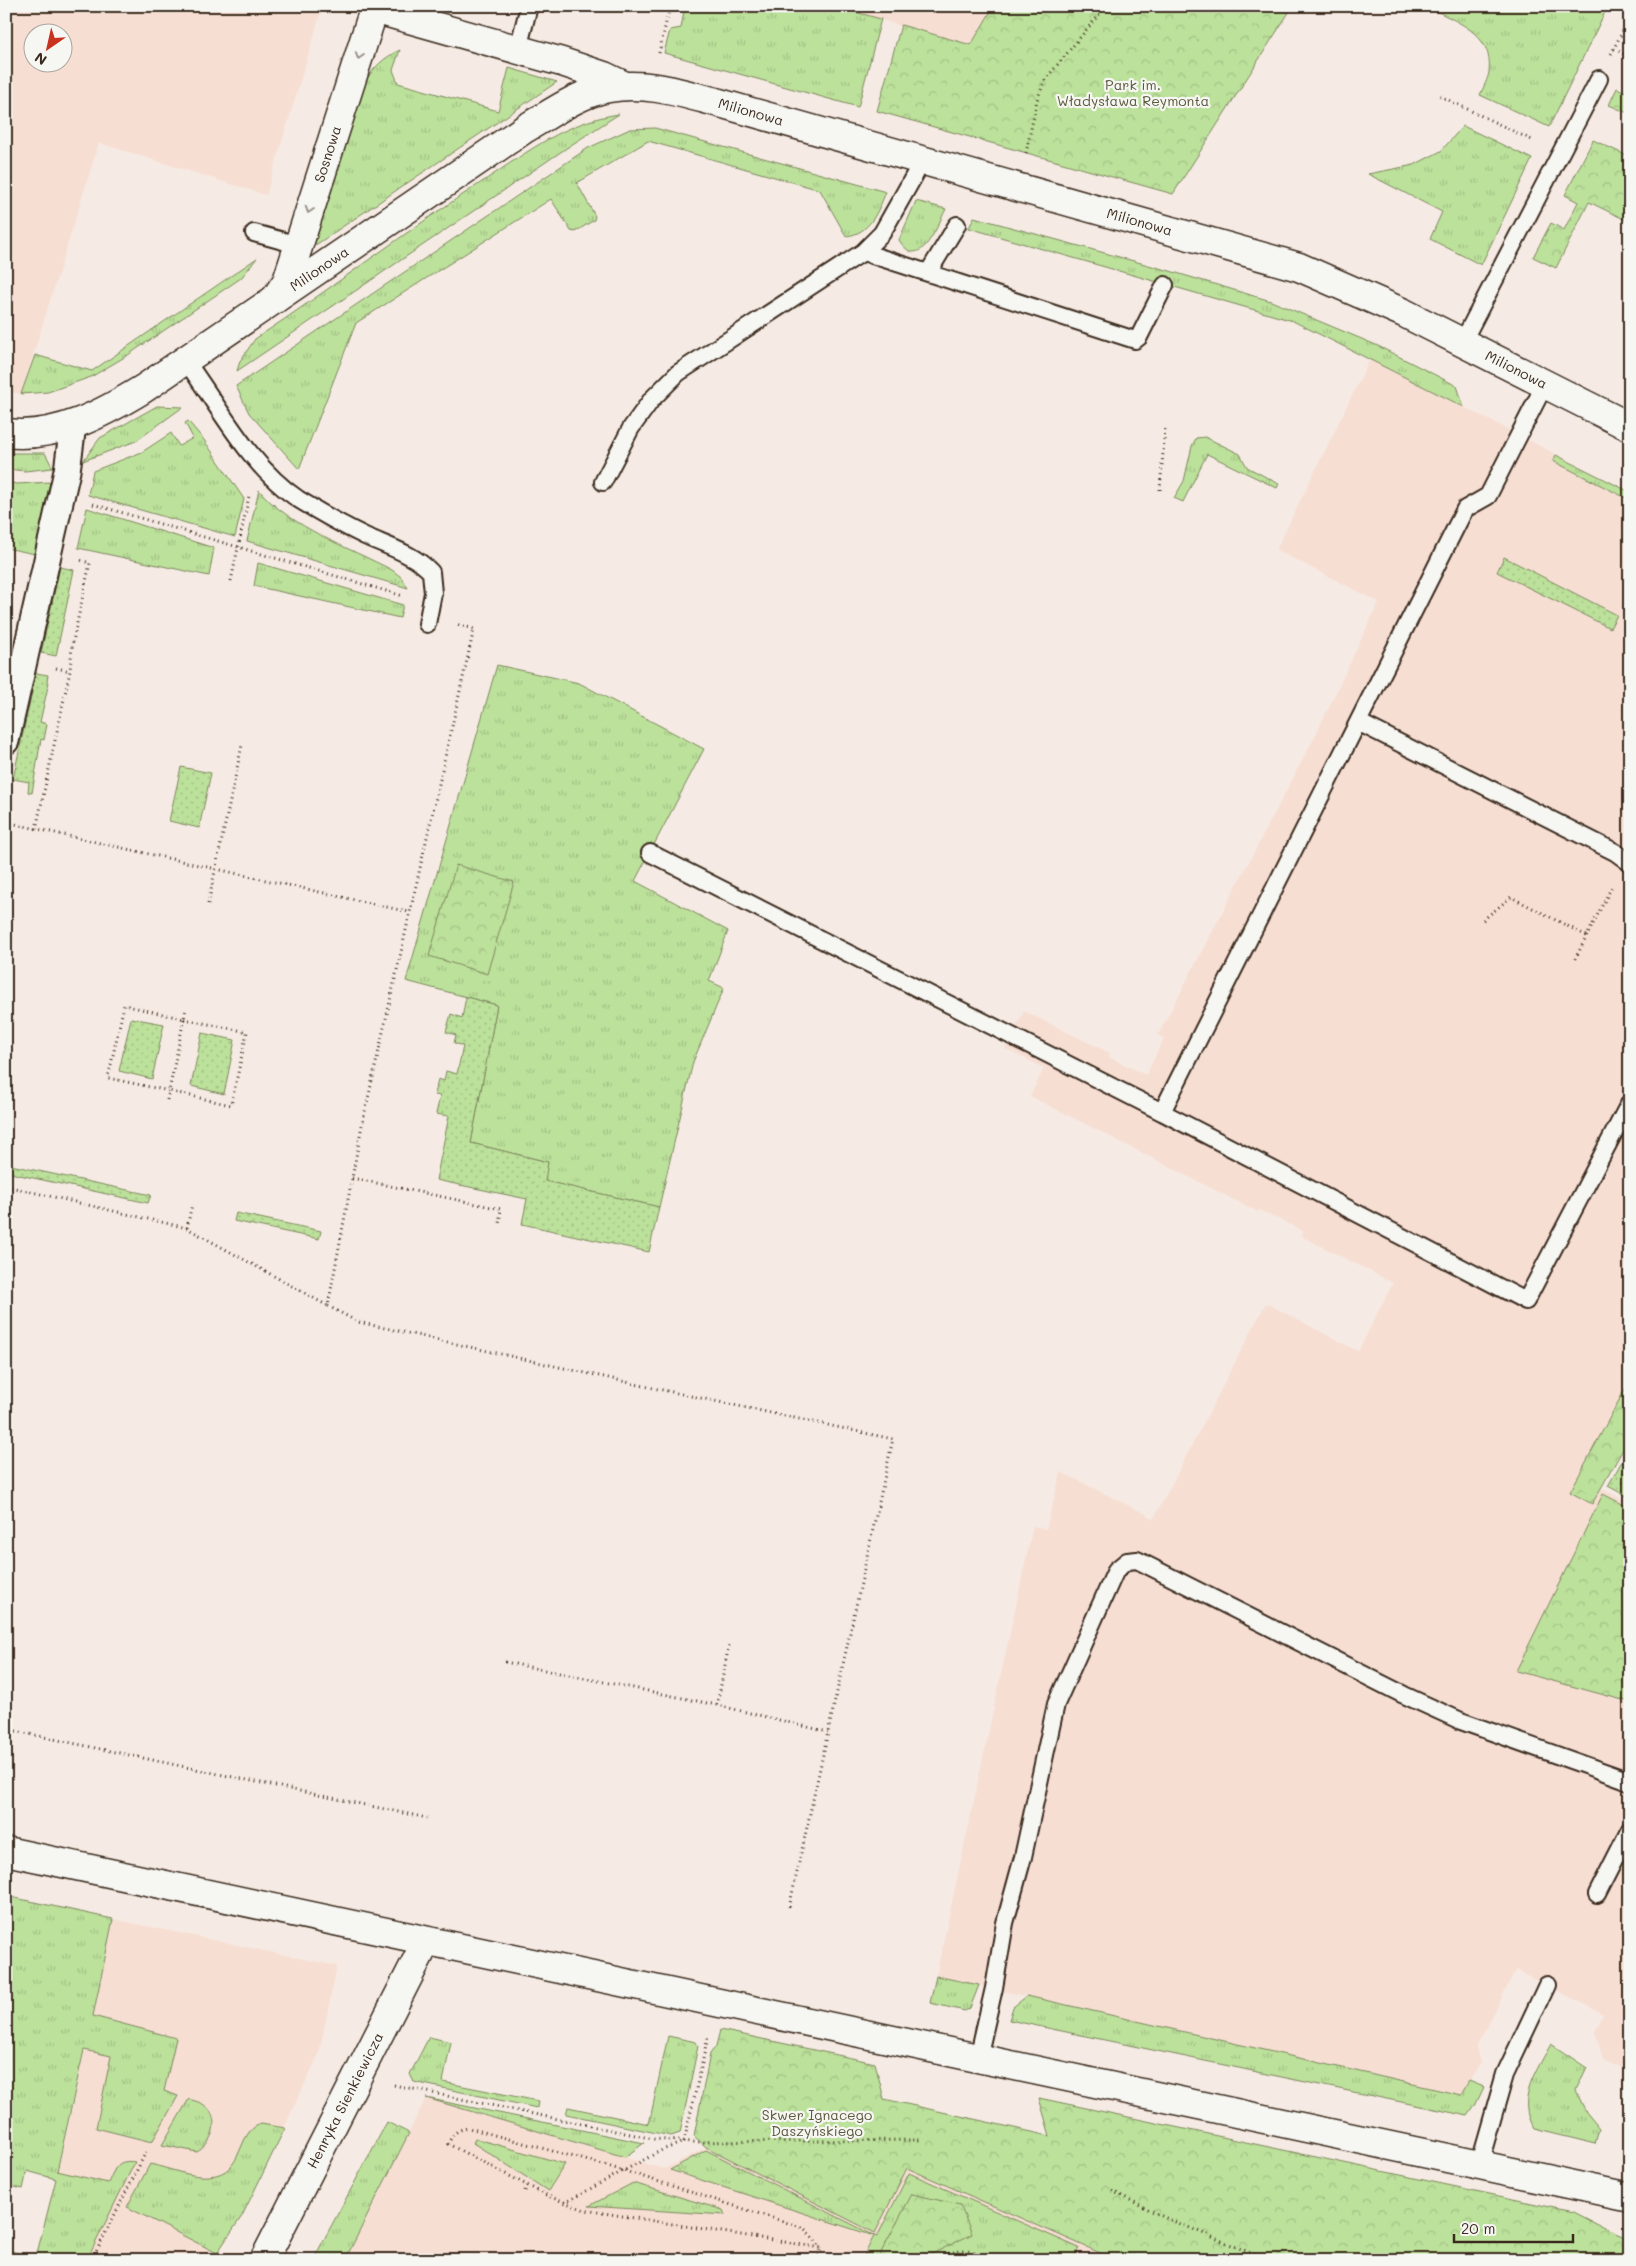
<svg xmlns="http://www.w3.org/2000/svg" width="1636" height="2266" font-family="Mali,sans-serif">
<style>
.built{fill:#f6ded3;fill-rule:evenodd}
.grass{fill:url(#grass-tufts);stroke:#7c865c}
.forest{fill:url(#forest-crowns);stroke:#7c865c}
.garden{fill:url(#garden-dots);stroke:#7c865c}
.lines{fill:none;stroke-linecap:round;stroke-linejoin:round}
.service-casing{stroke:#3b2a1e;stroke-width:20}
.pedestrian-casing{stroke:#3b2a1e;stroke-width:29}
.minor-casing{stroke:#3b2a1e;stroke-width:31}
.tertiary-casing{stroke:#3b2a1e;stroke-width:31}
.path{stroke:#3b2a1e;stroke-width:3;stroke-dasharray:1 4;stroke-linecap:butt}
.service{stroke:#f6f6f2;stroke-width:16}
.pedestrian{stroke:#f6f6f2;stroke-width:25}
.minor{stroke:#f6f6f2;stroke-width:28}
.tertiary{stroke:#f6f6f2;stroke-width:28}
.oneway{stroke:#989088}
.labels{text-anchor:middle;stroke-width:4.5;stroke-linejoin:round;paint-order:stroke}
.park-label{font-size:14px;fill:#5b583d;stroke:#f6f6f2}
.street-label{font-size:14px;fill:#3b2a1e;stroke:#f6f6f2}
</style>
<defs>
<pattern id="grass-tufts" width="24" height="20" patternUnits="userSpaceOnUse" patternTransform="scale(1.25)"><rect width="24" height="20" fill="#bce19b"/><path d="M3 7l-1-3M5 7V3M7 7l1-3M15 17l-1-3M17 17v-4M19 17l1-3" fill="none" stroke="#a2c185"/></pattern>
<pattern id="forest-crowns" width="20" height="18" patternUnits="userSpaceOnUse" patternTransform="scale(1.25)"><rect width="20" height="18" fill="#bce19b"/><path d="M2 6a3 3 0 1 1 6 0M12 15a3 3 0 1 1 6 0" fill="none" stroke="#a2c185"/></pattern>
<pattern id="garden-dots" width="8" height="8" patternUnits="userSpaceOnUse" patternTransform="scale(1.25)"><rect width="8" height="8" fill="#bce19b"/><path d="M2 2h.1M6 6h.1" fill="none" stroke="#a2c185" stroke-width="1.8" stroke-linecap="round"/></pattern>
</defs>
<rect width="100%" height="100%" fill="#f6ebe4"/>
<filter id="ink" filterUnits="userSpaceOnUse"><feTurbulence type="fractalNoise" baseFrequency=".02" numOctaves="2"/><feDisplacementMap in="SourceGraphic" scale="10" xChannelSelector="R" yChannelSelector="G"/><feConvolveMatrix kernelMatrix="1 2 1 2 8 2 1 2 1" color-interpolation-filters="sRGB"/></filter>
<g filter="url(#ink)">
<path class="built" d="M 6,6 L 323,6 L 266,195 L 99,143 L 21,394 L 6,392 ZM 32,32 L 62,32 L 62,62 L 32,62 Z
M 833,6 L 994,6 L 971,46 Z
M 1370,359 L 1630,492 L 1630,1437 L 1601,1488 L 1630,1503 L 1630,2072 L 1603,2059 L 1595,2032 L 1603,2014 L 1516,1970 L 1476,2048 L 1480,2063 L 1462,2095 L 936,1976 L 1033,1526 L 1046,1529 L 1061,1472 L 1154,1518 L 1266,1303 L 1358,1351 L 1393,1283 L 1301,1236 L 1303,1231 L 1259,1210 L 1258,1212 L 1030,1096 L 1044,1068 L 1005,1049 L 1024,1011 L 1110,1053 L 1109,1057 L 1146,1075 L 1164,1038 L 1158,1035 L 1315,736 L 1378,604 L 1379,602 L 1276,550 Z
M 113,1919 L 337,1966 L 319,2054 L 242,2216 L 214,2260 L 35,2260 L 64,2145 Z
M 426,2098 L 664,2169 L 706,2147 L 875,2232 L 907,2168 L 1116,2260 L 345,2260 Z"/>
<path class="grass" d="M 685,6 L 833,6 L 881,19 L 858,107 L 664,53 L 670,30 L 681,28 Z
M 1426,6 L 1608,6 L 1549,127 L 1480,95 C 1483,88 1488,79 1489,72 C 1494,32 1454,21 1426,6 Z
M 400,50 L 393,70 L 398,83 L 498,111 L 509,68 L 557,82 L 314,246 L 365,82 C 374,67 383,58 400,50 Z
M 619,114 L 571,145 L 237,371 L 240,361 L 255,339 C 332,288 406,231 485,180 C 527,152 567,121 619,114 Z
M 1463,126 L 1532,159 L 1481,265 L 1430,239 L 1442,212 L 1368,174 L 1414,165 L 1441,151 Z
M 655,128 L 886,192 C 878,211 870,234 846,236 L 820,190 L 648,141 L 577,183 L 595,216 L 594,220 L 575,232 L 571,231 L 551,199 L 356,323 L 299,469 L 249,413 L 236,386 L 588,148 L 630,129 Z
M 916,201 L 946,209 C 937,226 920,274 899,240 Z
M 974,217 L 1170,271 L 1271,301 L 1376,345 L 1457,386 L 1464,407 L 1293,321 L 969,228 Z
M 257,258 L 241,278 L 128,355 L 91,377 L 48,392 L 21,394 L 35,355 L 92,371 Z
M 157,406 L 183,407 L 136,441 L 83,461 L 100,438 Z
M 188,421 L 204,440 L 244,499 L 235,537 L 88,495 L 93,471 L 142,452 L 171,433 L 179,446 L 193,438 L 185,423 Z
M 1205,437 L 1240,454 L 1247,467 L 1279,484 L 1277,488 L 1207,454 L 1183,502 L 1174,498 L 1184,481 L 1192,446 L 1196,438 Z
M 6,453 L 45,453 L 53,468 L 25,471 L 6,469 Z
M 1556,455 L 1630,492 L 1630,500 L 1553,461 Z
M 6,482 L 17,484 L 50,482 L 35,554 L 6,548 Z
M 259,490 C 290,527 350,548 392,570 L 401,577 L 408,588 L 247,541 Z
M 87,508 L 214,548 L 209,576 L 78,548 Z
M 258,563 L 403,605 L 400,618 L 254,586 Z
M 497,665 L 579,683 L 704,749 L 635,881 L 728,931 L 709,981 L 724,988 L 693,1062 L 659,1207 L 544,1181 L 548,1162 L 471,1143 L 497,1005 L 406,981 Z
M 6,1896 L 113,1919 L 93,2016 L 176,2038 L 164,2091 L 178,2096 L 152,2142 L 96,2128 L 111,2056 L 84,2050 L 57,2171 L 108,2183 C 115,2168 117,2159 135,2162 L 87,2260 L 6,2260 L 6,2250 L 36,2257 L 56,2179 L 27,2171 L 23,2189 L 6,2185 Z
M 936,1976 L 979,1985 L 970,2008 L 965,2011 L 930,2003 Z
M 1027,1996 L 1461,2095 L 1469,2081 L 1484,2087 L 1475,2106 L 1468,2116 L 1009,2020 L 1013,2007 Z
M 668,2036 L 696,2042 L 698,2046 L 680,2133 L 671,2136 L 566,2114 L 568,2107 L 649,2124 Z
M 429,2037 L 451,2042 L 443,2082 L 538,2101 L 537,2108 L 414,2082 L 410,2074 Z
M 1551,2044 L 1587,2068 L 1576,2091 L 1586,2112 L 1600,2129 L 1596,2144 L 1534,2129 C 1515,2100 1537,2070 1551,2044 Z
M 426,2098 L 644,2143 L 625,2157 Z
M 189,2099 C 194,2101 201,2102 204,2105 C 222,2117 213,2143 197,2152 L 162,2145 Z
M 387,2122 L 409,2133 L 345,2260 L 313,2260 Z
M 261,2124 L 285,2128 L 242,2216 L 217,2253 L 127,2207 L 150,2164 C 168,2168 192,2178 210,2176 C 246,2173 235,2132 261,2124 Z
M 475,2139 L 477,2139 L 565,2164 L 548,2191 L 473,2143 Z
M 706,2150 L 877,2237 L 909,2173 L 1079,2248 L 1073,2260 L 862,2260 L 874,2236 L 670,2170 Z
M 633,2183 L 723,2210 L 725,2215 L 589,2206 Z"/>
<path class="forest" d="M 994,6 L 1293,6 L 1173,194 L 877,111 L 901,25 L 971,45 Z
M 1617,88 L 1630,94 L 1630,114 L 1609,105 Z
M 1593,140 L 1630,157 L 1630,222 L 1589,202 L 1556,268 L 1533,257 L 1551,223 L 1564,230 L 1578,202 L 1565,195 Z
M 456,865 L 514,882 L 487,974 L 429,956 Z
M 1625,1389 L 1630,1391 L 1630,1437 L 1592,1504 L 1570,1492 Z
M 1603,1494 L 1630,1508 L 1630,1702 L 1516,1671 Z
M 720,2030 L 875,2063 L 884,2099 L 1050,2136 L 1039,2098 L 1574,2212 L 1630,2241 L 1630,2260 L 1116,2260 L 907,2168 L 875,2233 L 706,2147 L 694,2136 L 710,2054 L 716,2046 Z
M 912,2194 L 960,2205 L 972,2234 L 926,2257 L 927,2260 L 877,2260 Z"/>
<path class="garden" d="M 1504,557 L 1617,615 L 1610,628 L 1497,572 Z
M 60,567 L 74,570 L 56,656 L 41,653 Z
M 36,673 L 48,675 L 47,682 L 49,682 L 40,722 L 47,724 L 44,740 L 41,739 L 32,793 L 28,792 L 29,782 L 13,779 Z
M 181,767 L 211,773 L 199,828 L 169,821 Z
M 466,997 L 497,1005 L 471,1143 L 548,1162 L 545,1181 L 659,1207 L 649,1252 L 522,1224 L 527,1199 L 436,1180 L 449,1116 L 436,1114 L 440,1096 L 435,1095 L 438,1079 L 444,1081 L 446,1071 L 457,1074 L 463,1046 L 454,1043 L 456,1035 L 446,1032 L 451,1014 L 462,1018 Z
M 131,1018 L 164,1024 L 152,1079 L 119,1071 Z
M 202,1033 L 235,1040 L 224,1094 L 191,1086 Z
M 6,1164 L 151,1195 L 148,1203 L 6,1172 Z
M 236,1213 L 321,1231 L 319,1239 L 234,1221 Z
M 1630,1447 L 1630,1498 L 1608,1486 Z"/>
<g class="lines">
<g class="service-casing">
<path id="service" d="M 518,49 L 529,6
M 254,233 L 298,245
M 863,252 L 1135,340 L 1139,337 L 1165,285
M 928,273 L 957,225
M 1462,343 L 1599,79
M 185,360 C 220,407 249,466 298,499 C 319,512 342,525 365,536 C 387,546 414,554 431,572 L 433,593 L 427,624
M 1545,384 L 1488,496 L 1465,509 L 1358,722 L 1615,852 L 1630,863
M 603,482 L 631,428 L 652,399 L 678,373 L 863,252 L 882,233 L 923,160
M 1358,722 L 1162,1112 L 1526,1301 L 1630,1102
M 650,853 L 1162,1112
M 1597,1894 L 1630,1829
M 978,2058 L 994,1988 L 1005,1923 L 1023,1857 L 1056,1704 L 1116,1570 L 1127,1561 L 1137,1560 L 1404,1695 L 1461,1721 L 1624,1779 L 1630,1783
M 1479,2165 L 1505,2074 L 1547,1985"/>
</g>
<g class="pedestrian-casing">
<path id="pedestrian" d="M 6,741 L 67,471 L 73,425"/>
</g>
<g class="minor-casing">
<g id="minor">
<path d="M 374,9 L 562,62 L 604,76 L 625,86"/>
<path id="s1" d="M 275,299 L 287,281 L 292,266 L 375,6"/>
</g>
</g>
<g class="tertiary-casing">
<g id="tertiary">
<path id="s2" d="M 6,433 C 56,439 102,414 143,389 L 526,128 C 552,113 579,93 609,88 C 645,81 682,93 716,102 L 1299,267 L 1404,313 L 1630,427"/>
<path d="M 6,1851 L 1630,2197"/>
<path id="s3" d="M 264,2260 L 426,1942"/>
</g>
</g>
<path class="path" d="M 1614,49 L 1630,57
M 659,53 L 669,10
M 1611,54 L 1630,17
M 1440,96 L 1534,141
M 1026,153 L 1037,100 L 1045,80 L 1106,6
M 1160,490 L 1165,428
M 93,504 L 403,596
M 231,581 L 249,496
M 56,668 L 70,671
M 6,822 L 409,912
M 36,829 L 70,671 L 72,646 L 90,563 L 80,560
M 208,904 L 242,745
M 1483,920 L 1511,897 L 1587,936 L 1612,886
M 1575,959 L 1587,936
M 184,1019 L 247,1032 L 231,1105 L 169,1091 Z
M 167,1100 L 169,1091 L 108,1078 L 124,1005 L 184,1019 L 186,1009
M 352,1178 L 501,1209 L 499,1225
M 6,1186 L 187,1228 L 328,1306 L 362,1125 L 474,629 L 456,624
M 187,1228 L 192,1204
M 328,1306 L 358,1322 L 644,1386 L 893,1439 L 789,1908
M 505,1662 L 717,1705 L 828,1732
M 717,1705 L 729,1645
M 6,1729 L 427,1818
M 394,2085 L 654,2139 L 694,2142 L 921,2140
M 525,2191 L 527,2186
M 1112,2191 L 1166,2218 L 1268,2260
M 564,2203 L 662,2150 L 684,2142 L 708,2037
M 92,2260 L 146,2152
M 816,2260 L 822,2248 L 585,2210 L 548,2196 L 448,2144 C 453,2133 458,2129 469,2128 L 625,2171 L 804,2228 L 822,2248
M 935,2260 C 951,2249 974,2247 990,2260"/>
<use href="#service" class="service"/>
<use href="#pedestrian" class="pedestrian"/>
<use href="#minor" class="minor"/>
<use href="#tertiary" class="tertiary"/>
</g>
<defs><path id="oneway-chevron" d="M-2-3.5L2.5 0L-2 3.5" fill="none" stroke-width="1.6" stroke-linecap="round" stroke-linejoin="round" transform="scale(1.25)"/></defs>
<g class="oneway">
<use href="#oneway-chevron" transform="translate(359 56) rotate(108)"/>
<use href="#oneway-chevron" transform="translate(309 210) rotate(108)"/>
</g>
</g>
<g class="labels">
<g class="park-label">
<text x="1133" y="90">Park im.<tspan x="1133" dy="16">Władysława Reymonta</tspan></text>
<text x="817" y="2120">Skwer Ignacego<tspan x="817" dy="16">Daszyńskiego</tspan></text>
</g>
<g class="street-label">
<text dy="5" stroke="none"><textPath href="#s2" startOffset="848">Milionowa</textPath></text>
<text dy="5" stroke="none"><textPath href="#s1" startOffset="155">Sosnowa</textPath></text>
<text dy="5" stroke="none"><textPath href="#s2" startOffset="1252">Milionowa</textPath></text>
<text dy="5" stroke="none"><textPath href="#s2" startOffset="360">Milionowa</textPath></text>
<text dy="5" stroke="none"><textPath href="#s2" startOffset="1658">Milionowa</textPath></text>
<text dy="5" stroke="none"><textPath href="#s3" startOffset="179">Henryka Sienkiewicza</textPath></text>
</g>
</g>
<rect width="1636" height="2266" fill="none" stroke="#f6f6f2" stroke-width="25"/>
<rect x="12" y="12" width="1611" height="2241" fill="none" stroke="#3b2a1e" stroke-width="2" filter="url(#ink)"/>
<g transform="translate(48 48) rotate(214)"><circle r="24" fill="#f6f6f2" stroke="#aba49d"/>
<path d="M0-4L9 19L0 12L-9 19Z" fill="#c8321e"/>
<text y="-8" font-size="14" font-weight="bold" text-anchor="middle" fill="#3b2a1e">N</text>
</g>
<path d="M1454 2234v8h119v-8" fill="none" stroke="#3b2a1e" stroke-width="2.5"/>
<text x="1461" y="2234" font-size="15" fill="#3b2a1e" stroke="#f6f6f2" stroke-width="4" paint-order="stroke">20 m</text>
</svg>
